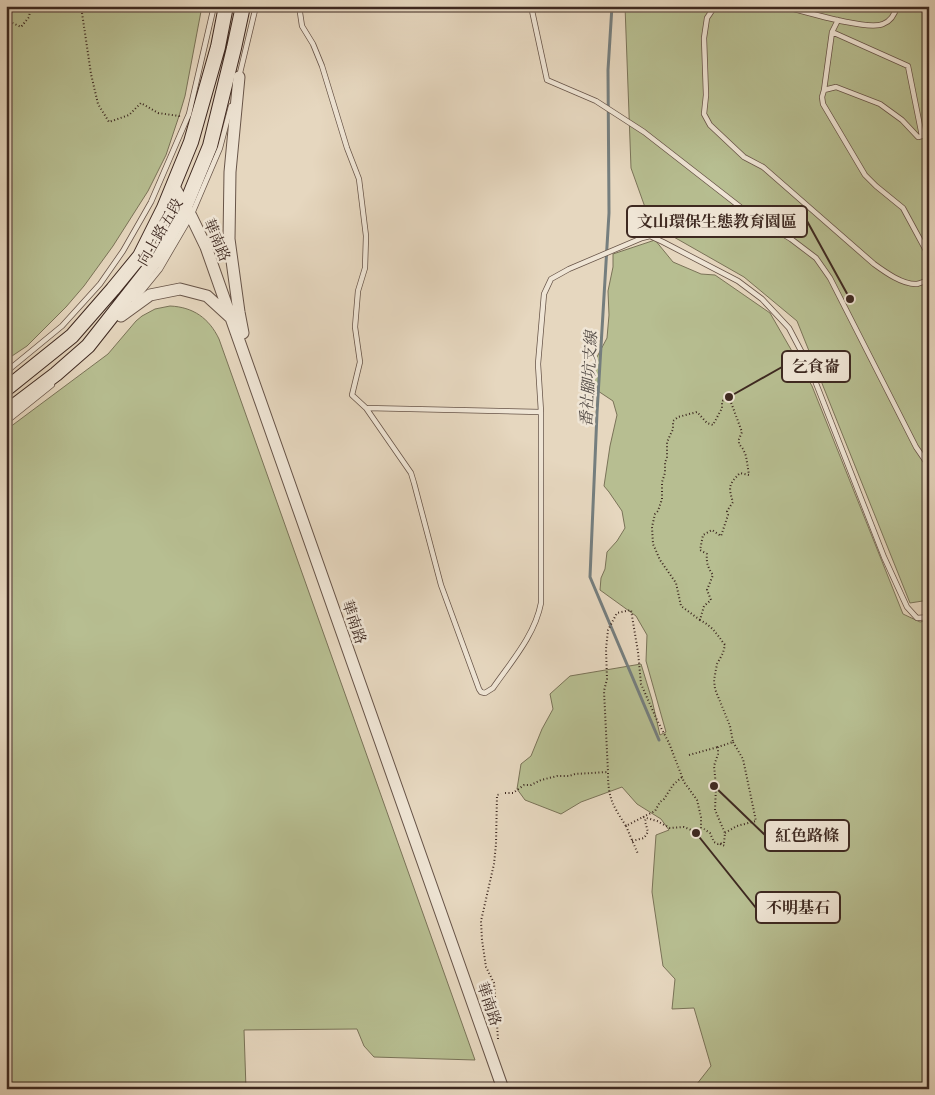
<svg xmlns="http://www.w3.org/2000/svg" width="935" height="1095" font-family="'IM FELL Double Pica','Noto Serif TC',serif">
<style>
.green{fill:#b7be91;stroke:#7a7358}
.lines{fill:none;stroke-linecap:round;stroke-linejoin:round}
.stream{stroke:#757e7e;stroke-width:3}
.service-casing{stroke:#675448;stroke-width:6}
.tertiary-casing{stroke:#675448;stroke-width:13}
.secondary-casing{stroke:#3d2820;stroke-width:16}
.path{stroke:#3d2820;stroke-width:2;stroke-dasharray:1 2.5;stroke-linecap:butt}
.service{stroke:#efe5d5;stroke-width:4.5}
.tertiary{stroke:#efe5d5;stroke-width:11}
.secondary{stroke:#efe5d5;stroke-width:14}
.labels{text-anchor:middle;stroke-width:5;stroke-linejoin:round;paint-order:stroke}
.street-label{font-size:15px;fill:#3d2820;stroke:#efe5d5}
.water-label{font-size:16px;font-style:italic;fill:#544c47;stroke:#efe5d5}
.leader{fill:none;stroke:#3d2820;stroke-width:2}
.callout-dot{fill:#3d2820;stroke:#efe5d5;stroke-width:2}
.callout{fill:#efe5d5;stroke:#3d2820;stroke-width:2}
.callout-label{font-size:16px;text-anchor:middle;font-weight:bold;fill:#3d2820}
</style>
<rect width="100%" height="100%" fill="#e6d7bf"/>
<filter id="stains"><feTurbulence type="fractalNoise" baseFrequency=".004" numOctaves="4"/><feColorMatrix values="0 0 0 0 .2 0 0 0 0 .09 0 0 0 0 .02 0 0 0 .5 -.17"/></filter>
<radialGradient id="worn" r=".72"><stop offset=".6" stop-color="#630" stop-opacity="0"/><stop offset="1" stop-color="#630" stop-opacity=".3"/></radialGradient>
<path class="green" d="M 6,6 L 202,6 L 185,96 L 179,116 L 166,155 L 148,191 L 113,246 L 84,286 L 66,307 L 27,346 L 6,360 Z
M 625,6 L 929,6 L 929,600 L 910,603 L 797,321 L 744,277 L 651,224 L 631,168 Z
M 655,240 L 673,262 L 701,274 L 715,275 L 770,313 L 812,386 L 903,614 L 920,622 L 929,620 L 929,1089 L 693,1089 L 711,1066 L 694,1008 L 672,1009 L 675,979 L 663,966 L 652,892 L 656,835 L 669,830 L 661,819 L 637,804 L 622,787 L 581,802 L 561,814 L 525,800 L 517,789 L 521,764 L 531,756 L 542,729 L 553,709 L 550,694 L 570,676 L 641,664 L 652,700 L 660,735 L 666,732 L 646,661 L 647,635 L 636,616 L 600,590 L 601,578 L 605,569 L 607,552 L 617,541 L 625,528 L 622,511 L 609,492 L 604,486 L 610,446 L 617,415 L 613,401 L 595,389 L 589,372 L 607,338 L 609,315 L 608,291 L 613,267 L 613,254 Z
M 170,306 C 193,307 209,318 219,339 L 475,1060 L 374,1057 L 364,1046 L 357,1029 L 244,1030 L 246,1089 L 6,1089 L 6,430 L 108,354 L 136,321 L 142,316 L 155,309 Z"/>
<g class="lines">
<path class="stream" d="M 612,6 L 608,70 L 609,213 L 597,413 L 590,577 L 659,740"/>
<g class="service-casing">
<path id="service" d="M 299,6 L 302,26 L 313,44 L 322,66 L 347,148 L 359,179 L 366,236 L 365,268 L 358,291 L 355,327 L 360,362 L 352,395 L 366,408 L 541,412 L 538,364 L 544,294 L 551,279 L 569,269 L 642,238 L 650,236 L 663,242 L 738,281 L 762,299 L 789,328 L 810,368 L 884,557 L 907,607 L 917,618 L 929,617
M 531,6 L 547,80 L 596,101 L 644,132 L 748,213 L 791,239 L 816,258 L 830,278 L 916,447 L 929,466
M 715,6 L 707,18 L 704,38 L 706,95 L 704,114 L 710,125 L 744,157 L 763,167 L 874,264 C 885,272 903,285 917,284 C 921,283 925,281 929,280
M 783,6 C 803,11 867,31 883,24 C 891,21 895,14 897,6
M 832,32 L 908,66 L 922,136 L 918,137 L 902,120 L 880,104 L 836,87 L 824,90 L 822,97 L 823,104 L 865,175 L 876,186 L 903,208 L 929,256
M 239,77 L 256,6
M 824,90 L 832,32 L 838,20
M 134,301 L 160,269 L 191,216 L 220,148 L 231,106
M 6,372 L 62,326 L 100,284 L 123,251 L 151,202 L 189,114 L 214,6
M 366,408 L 411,473 L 414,483 L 441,585 L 479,689 L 481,692 L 485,693 L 493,688 C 511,662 535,635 541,603 L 541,412
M 6,422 L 52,385"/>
</g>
<g class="tertiary-casing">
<path id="tertiary" d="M 239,77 L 230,172 L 229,239 L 239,312 L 243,333
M 173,185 L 191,216 L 206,247 L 503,1089
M 121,316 L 150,295 L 180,289 L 207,296 L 230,317"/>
</g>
<g class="secondary-casing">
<path id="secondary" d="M 6,389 L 72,336 L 113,289 L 140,256 L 164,208 L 191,142 L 218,47 L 226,6
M 6,412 L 56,374 L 88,346 L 155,261 L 182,214 L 210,146 L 234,48 L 243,6"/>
</g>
<path class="path" d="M 81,6 L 91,74 L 98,104 L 109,122 L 129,115 L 141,103 L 158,113 L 179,116 L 180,119
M 6,20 L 21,27 L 29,17 L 31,6
M 700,620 L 681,606 L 676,583 L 660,560 L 653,544 L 652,527 L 655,514 L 658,511 L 662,499 L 662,482 L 665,473 L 665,462 L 667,458 L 667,442 L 673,429 L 673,421 L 678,417 L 697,412 L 707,423 L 713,425 L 722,408 L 722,401 L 729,397 L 742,432 L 739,439 L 739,444 L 743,449 L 746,456 L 749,475 L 740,473 C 729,484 728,487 733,502 L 727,511 L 728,515 L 721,536 L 712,530 L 703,535 L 700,550 L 707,554 C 706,562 708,568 713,575 L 707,590 L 711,600 L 704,606 L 700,620 C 713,627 716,633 725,645 L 723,653 L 717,664 L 714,680 L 715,689 L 730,726 L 733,742 L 718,747 L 718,754 L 714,766 L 716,786 L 715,810 L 725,833 L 724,843 L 718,844 L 714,842 L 710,833 L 704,829
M 689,755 L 718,747
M 505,793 L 513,793 L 524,785 L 531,785 L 541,780 L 557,776 L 569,776 L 575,774 L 608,772 C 608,798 612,804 626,826 L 643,817 L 657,821 L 670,828 L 684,827 L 696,832 L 701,830 L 701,817 L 697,800 L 684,782 L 669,743 L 657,720 L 641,684 L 638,652 L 631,610 L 617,613 L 608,630 L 606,649 L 607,679 L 604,691 L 608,772
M 643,817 L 655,811 L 660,802 L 664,799 L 673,785 L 682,777
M 626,826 L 638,854
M 725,833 L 737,826 L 756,821 L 743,759 L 733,742
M 632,841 L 644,838 L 648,832 L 645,821 L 646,818
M 720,844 L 725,846
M 498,1039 L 494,983 L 486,967 L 482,940 L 481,921 L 494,864 L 496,844 L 497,795 L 501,794"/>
<use href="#service" class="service"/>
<use href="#tertiary" class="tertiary"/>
<use href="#secondary" class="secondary"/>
</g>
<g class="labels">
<g class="street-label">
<text transform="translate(160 232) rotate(-60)" y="5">向上路五段</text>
<text transform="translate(217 240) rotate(67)" y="5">華南路</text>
<text transform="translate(354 622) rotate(71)" y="5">華南路</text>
<text transform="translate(489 1004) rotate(71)" y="5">華南路</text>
</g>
<g class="water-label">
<text transform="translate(588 379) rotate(-87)" y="6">番社腳坑支線</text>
</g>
</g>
<path class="leader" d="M850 299L807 221M729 397L782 367M714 786L765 835M696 833L756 908"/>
<g class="callout-dot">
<circle cx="850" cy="299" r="5"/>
<circle cx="729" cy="397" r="5"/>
<circle cx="714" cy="786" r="5"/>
<circle cx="696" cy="833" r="5"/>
</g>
<g class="callout">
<rect x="627" y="206" width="180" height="31" rx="5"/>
<rect x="782" y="351" width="68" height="31" rx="5"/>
<rect x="765" y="820" width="84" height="31" rx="5"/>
<rect x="756" y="892" width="84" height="31" rx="5"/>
</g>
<g class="callout-label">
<text x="717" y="227">文山環保生態教育園區</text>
<text x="816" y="372">乞食崙</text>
<text x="807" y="841">紅色路條</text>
<text x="798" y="913">不明基石</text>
</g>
<rect width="935" height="1095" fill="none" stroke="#e6d7bf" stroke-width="25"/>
<rect x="8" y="8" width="920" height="1080" fill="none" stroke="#3d2820" stroke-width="2.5"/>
<rect x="12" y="12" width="910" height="1070" fill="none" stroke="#3d2820"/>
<rect width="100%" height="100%" filter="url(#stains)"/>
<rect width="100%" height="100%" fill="url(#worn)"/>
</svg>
